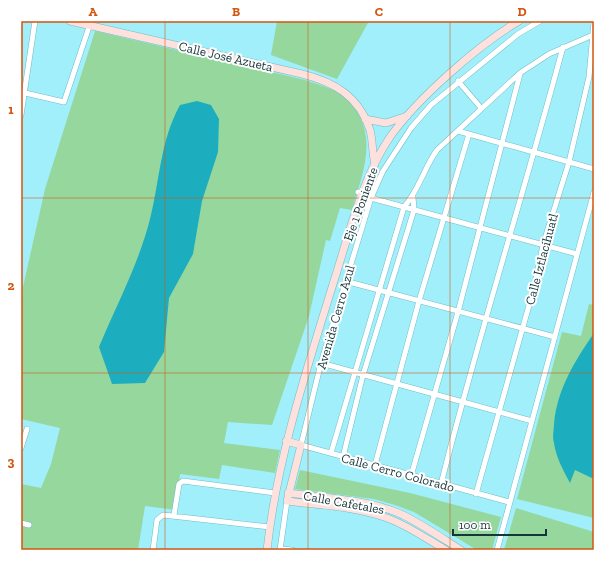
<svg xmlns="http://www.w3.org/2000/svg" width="615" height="571" font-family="'Zilla Slab',serif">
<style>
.green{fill:#96d79d}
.water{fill:#1caebf}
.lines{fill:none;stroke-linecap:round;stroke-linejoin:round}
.street-casing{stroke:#70bdc8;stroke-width:6}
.secondary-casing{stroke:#70bdc8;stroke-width:8}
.street{stroke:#fff;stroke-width:5}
.secondary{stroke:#fee0dc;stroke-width:7}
.grid{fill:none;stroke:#d35611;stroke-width:1;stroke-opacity:0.55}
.labels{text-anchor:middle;stroke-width:4;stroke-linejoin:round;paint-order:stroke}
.street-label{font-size:13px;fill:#15363a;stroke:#fff}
.neatline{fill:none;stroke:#d35611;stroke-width:1.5}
.grid-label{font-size:13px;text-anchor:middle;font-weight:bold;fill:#d35611}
</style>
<rect width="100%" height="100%" fill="#a0effa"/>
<path class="green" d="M 277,21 L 369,21 L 337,79 L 271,55 Z
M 95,31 L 305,80 C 319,85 333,88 345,97 C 350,101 355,107 358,113 C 376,145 361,178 352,210 L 340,208 L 330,241 L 326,240 L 309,316 L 272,425 L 228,422 L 224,443 L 280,450 L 275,473 L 222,465 L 219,479 L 180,474 L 176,510 L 145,506 L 138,550 L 23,550 L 21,540 L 21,484 L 41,488 L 51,464 L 60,428 L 21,419 L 21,296 L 45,189 Z
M 589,304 L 594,305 L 594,518 L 517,499 L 562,332 L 581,336 Z
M 300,470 L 410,493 L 501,517 L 492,550 L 477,550 L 414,512 L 395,505 L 374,499 L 295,489 Z
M 516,508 L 594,532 L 594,550 L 504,550 Z"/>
<path class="water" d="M 197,101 L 211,105 L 219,119 L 218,152 L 202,201 L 193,254 L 169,298 L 164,352 L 145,383 L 112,384 L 99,347 C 116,306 139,263 150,219 C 160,180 160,141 180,105 Z
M 594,333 L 594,479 L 575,470 L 570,483 C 563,470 556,457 554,443 C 552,437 554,430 554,424 C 557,389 575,361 594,333 Z"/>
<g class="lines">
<g class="street-casing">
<path id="street" d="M 458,81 L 481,108
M 21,92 L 64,102 L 91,21
M 21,115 L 35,21
M 458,131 L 594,169
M 358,192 L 371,198 L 577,254
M 345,281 L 555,337
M 321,363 L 532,421
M 21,448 L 27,429
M 331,453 L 404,207 C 419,190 424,168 437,150 L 520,73 L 549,54 L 593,35
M 343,457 L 363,375 L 414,210 L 413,197
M 375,465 L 419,301 L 469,134
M 411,476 L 458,312 L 520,74
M 441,484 C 478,337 524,193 563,47
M 476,494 L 535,284 L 543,245 L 569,162 L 589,77 L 594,22
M 509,502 L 301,445 L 321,363 L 371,198 L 383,171 L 411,128 L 431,105 L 518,34 L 540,21
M 174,515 L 179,484 L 183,481 L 275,493
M 21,523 L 29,525
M 281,549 L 292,550
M 153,550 L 157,520 L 163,515 L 270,527
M 280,550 L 287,501
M 497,550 L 594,192"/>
</g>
<g class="secondary-casing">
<path id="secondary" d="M 70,21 L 302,74 C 334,82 359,96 370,130 C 373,141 372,153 375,164
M 365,119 L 386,123 L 407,116
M 286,441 L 301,445 L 287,501 C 318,505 351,506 381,516 C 404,523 425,538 446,550
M 288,493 C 326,498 368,499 403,515 C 423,525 442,538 461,550
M 267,550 C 277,459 306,372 333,284 C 349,235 361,180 390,137 C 417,99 478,45 519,21"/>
</g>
<use href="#street" class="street"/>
<use href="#secondary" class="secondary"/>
</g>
<path class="grid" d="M 165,21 L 165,550M 308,21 L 308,550M 450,21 L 450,550M 21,198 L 594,198M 21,373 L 594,373"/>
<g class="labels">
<g class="street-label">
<text transform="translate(226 56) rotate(13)" y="5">Calle José Azueta</text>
<text transform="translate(360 204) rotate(-70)" y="5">Eje 1 Poniente</text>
<text transform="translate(541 259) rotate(-75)" y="5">Calle Iztlacíhuatl</text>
<text transform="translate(335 317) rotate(-74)" y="5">Avenida Cerro Azul</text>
<text transform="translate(398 472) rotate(15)" y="5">Calle Cerro Colorado</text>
<text transform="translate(344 502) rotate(10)" y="5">Calle Cafetales</text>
</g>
</g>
<rect width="615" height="571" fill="none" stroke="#ffffff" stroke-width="44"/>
<path d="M453 529v6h93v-6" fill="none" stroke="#15363a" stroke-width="2"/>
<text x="459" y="529" font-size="12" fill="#15363a" stroke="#ffffff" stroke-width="3" paint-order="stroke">100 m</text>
<rect x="22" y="22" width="571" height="527" class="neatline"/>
<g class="grid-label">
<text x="93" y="16">A</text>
<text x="236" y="16">B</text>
<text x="379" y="16">C</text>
<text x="522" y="16">D</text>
<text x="11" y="114">1</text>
<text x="11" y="290">2</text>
<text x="11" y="466">3</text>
</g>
</svg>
